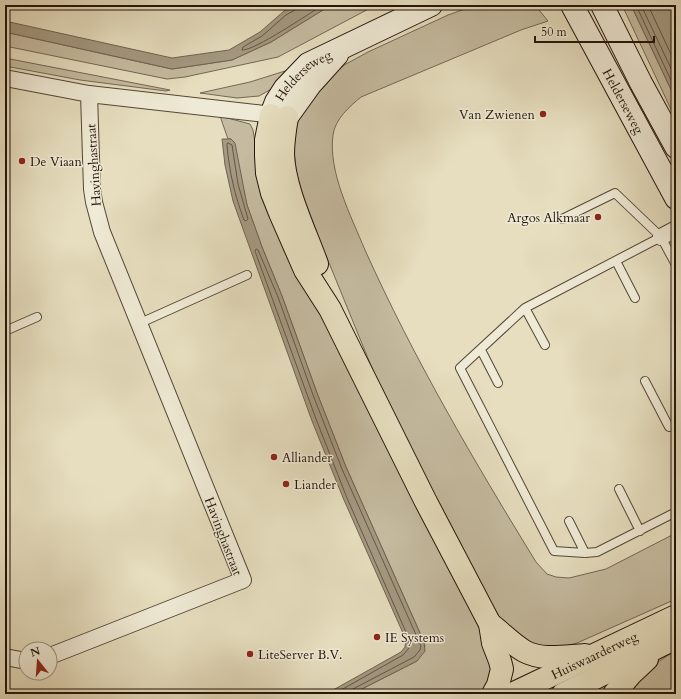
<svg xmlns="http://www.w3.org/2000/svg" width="681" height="699" font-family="Cardo,serif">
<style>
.green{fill:#c5bba0;stroke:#746755}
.water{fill:#a49981;stroke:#706351}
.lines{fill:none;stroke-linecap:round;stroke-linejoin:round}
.shore{stroke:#645646;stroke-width:1}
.lane-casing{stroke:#544637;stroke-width:10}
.street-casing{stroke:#544637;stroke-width:18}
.secondary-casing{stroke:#23130a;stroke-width:24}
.highway-casing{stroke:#23130a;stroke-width:24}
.lane{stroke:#efead5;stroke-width:8}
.street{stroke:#efead5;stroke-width:16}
.secondary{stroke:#efead5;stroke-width:22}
.highway{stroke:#e6debf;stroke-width:22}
.poi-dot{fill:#8f2418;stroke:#efead5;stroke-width:1.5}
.labels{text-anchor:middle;stroke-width:3;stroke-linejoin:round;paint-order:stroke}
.street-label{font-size:13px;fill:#23130a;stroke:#efead5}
.poi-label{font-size:13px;fill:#23130a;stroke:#efead5;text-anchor:start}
</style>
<rect width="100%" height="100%" fill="#e6debf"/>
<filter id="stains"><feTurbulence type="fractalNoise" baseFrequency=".005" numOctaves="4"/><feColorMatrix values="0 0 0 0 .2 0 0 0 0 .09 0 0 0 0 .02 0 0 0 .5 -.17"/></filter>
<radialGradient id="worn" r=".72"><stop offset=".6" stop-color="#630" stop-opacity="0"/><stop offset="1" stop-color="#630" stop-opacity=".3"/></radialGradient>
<path class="green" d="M 331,5 L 376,5 L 278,57 L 185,77 L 167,79 L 5,46 L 5,32 L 172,69 L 232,60 L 271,42 Z
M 476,5 L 535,5 L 548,21 L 521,30 L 361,97 C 350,106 335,119 333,135 C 328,172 351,216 365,250 C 414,359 474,461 536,562 L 547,574 L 556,577 L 569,578 L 606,569 L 676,533 L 676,599 L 577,643 L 562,647 L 531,647 L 504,624 L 496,612 L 446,518 L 374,373 L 316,231 L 301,192 L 296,170 L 294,150 L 295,130 L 299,116 L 327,77 L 346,64 L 368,52 L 448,15 Z
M 622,5 L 631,5 L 676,100 L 676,120 Z
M 5,58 L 170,90 L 166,91 L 80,80 L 5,66 Z
M 285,71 L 275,87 L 259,96 L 237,98 L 200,93 L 250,82 Z
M 220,116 L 250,124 L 253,130 L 260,173 L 311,296 L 457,582 C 465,598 495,657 493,671 C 493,677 485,688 482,694 L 352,694 L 417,661 L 425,646 L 424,642 L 346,467 L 317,393 L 282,296 L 262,247 L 247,205 L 231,139 L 228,139 Z
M 676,650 L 676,694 L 628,694 L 655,664 Z"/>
<path class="water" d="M 296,5 L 331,5 L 271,42 L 232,60 L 172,69 L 5,32 L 5,21 L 172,58 L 229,50 L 260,32 L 284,11 Z
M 631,5 L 676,5 L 676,100 Z
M 222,139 L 231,139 L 235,143 L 247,205 L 262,247 L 282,296 L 317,393 L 346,467 L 424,642 L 425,651 L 417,661 L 352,694 L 326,694 L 401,652 L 405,647 L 406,640 L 344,500 L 312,421 L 233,201 L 225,165 Z"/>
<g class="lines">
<path class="shore" d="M 297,5 L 295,10 L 286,15 L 262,36 L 243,47 L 242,50 C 254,51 310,13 323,5
M 636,5 L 676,91
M 641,5 L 676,79
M 648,5 L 676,65
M 228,143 L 232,145 L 238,184 L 248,219 L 246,221 L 244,220 C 235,196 229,171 227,145 Z
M 334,694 L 403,655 L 409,648 L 409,639 L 347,498 L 316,419 L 255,251 L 256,249 L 258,250 L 278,297 L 313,395 L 342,469 L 421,646 L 420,650 L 414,657 L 353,689 L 351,694"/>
<g class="lane-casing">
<path id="lane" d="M 562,219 L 615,193 L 661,237 L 676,265
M 661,237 L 525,308 L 460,368 L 554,551 L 585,553 L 597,552 L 676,512
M 616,261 L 635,298
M 525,308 L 545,345
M 138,324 L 247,275
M 5,331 L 37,317
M 481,350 L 498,383
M 645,381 L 669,427 L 676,426
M 619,489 L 640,531
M 569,521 L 585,553"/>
</g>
<g class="street-casing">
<path id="street" d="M 5,78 L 89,94 L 282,116
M 661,237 L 676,229
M 50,656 L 243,580 L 102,232 L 94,202 L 92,189 L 89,94
M 5,657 L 26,661"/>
</g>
<g class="secondary-casing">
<g id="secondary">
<path id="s1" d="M 572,5 L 676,198"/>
<path d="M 602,5 L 641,83 L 676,147"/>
<path id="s2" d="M 271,115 L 276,102 L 285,88 L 308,64 L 431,5"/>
<path d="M 287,117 L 310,85 L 337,55"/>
</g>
</g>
<g class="highway-casing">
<g id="highway">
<path d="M 271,115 L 266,140 L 266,156 L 267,173 L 272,193 L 280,213 L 305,270 L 330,309 L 425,500 L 490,624 L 493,643 L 500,661 L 502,669 L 498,685 L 493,694"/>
<path d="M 287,117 C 285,129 283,141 283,154 C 284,188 305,231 317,264"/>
<path d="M 490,624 C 501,632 512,644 524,651 C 542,661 565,656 585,655"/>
<path id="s3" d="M 512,694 L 676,616"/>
<path d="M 563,694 L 676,638"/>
<path d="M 614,694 L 631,674 L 647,659"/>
</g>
</g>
<use href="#lane" class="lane"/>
<use href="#street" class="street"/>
<use href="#secondary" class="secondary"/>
<use href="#highway" class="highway"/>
</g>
<g class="poi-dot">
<circle cx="543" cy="114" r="4"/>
<circle cx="22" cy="161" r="4"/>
<circle cx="598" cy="217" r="4"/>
<circle cx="274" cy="457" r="4"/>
<circle cx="286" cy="484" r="4"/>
<circle cx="377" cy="637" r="4"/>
<circle cx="250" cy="654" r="4"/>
</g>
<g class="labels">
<g class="street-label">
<text dy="5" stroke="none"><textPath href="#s2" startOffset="53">Helderseweg</textPath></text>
<text dy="5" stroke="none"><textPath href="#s1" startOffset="109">Helderseweg</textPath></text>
<text transform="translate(93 165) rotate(-94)" y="5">Havinghastraat</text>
<text transform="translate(224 536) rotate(69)" y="5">Havinghastraat</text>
<text dy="5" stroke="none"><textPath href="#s3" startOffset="91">Huiswaarderweg</textPath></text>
</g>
<g class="poi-label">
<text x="535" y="119" text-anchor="end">Van Zwienen</text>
<text x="30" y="166">De Viaan</text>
<text x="590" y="222" text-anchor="end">Argos Alkmaar</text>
<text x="282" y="462">Alliander</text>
<text x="294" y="489">Liander</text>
<text x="385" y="642">IE Systems</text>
<text x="258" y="659">LiteServer B.V.</text>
</g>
</g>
<rect width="681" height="699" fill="none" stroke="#e6debf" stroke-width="20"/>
<rect x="6" y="6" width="669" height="687" fill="none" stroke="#23130a" stroke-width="2"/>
<rect x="10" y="10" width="661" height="679" fill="none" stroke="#23130a"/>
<g transform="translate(38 661) rotate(343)"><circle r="19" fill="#efead5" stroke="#9d9484"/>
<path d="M0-3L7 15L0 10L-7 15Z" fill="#8f2418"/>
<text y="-6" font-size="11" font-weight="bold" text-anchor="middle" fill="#23130a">N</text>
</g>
<path d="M535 36v6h119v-6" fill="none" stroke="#23130a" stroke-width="2"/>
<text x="541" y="36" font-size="12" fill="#23130a" stroke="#efead5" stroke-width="3" paint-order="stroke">50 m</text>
<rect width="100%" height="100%" filter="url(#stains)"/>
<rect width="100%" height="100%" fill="url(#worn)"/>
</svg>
